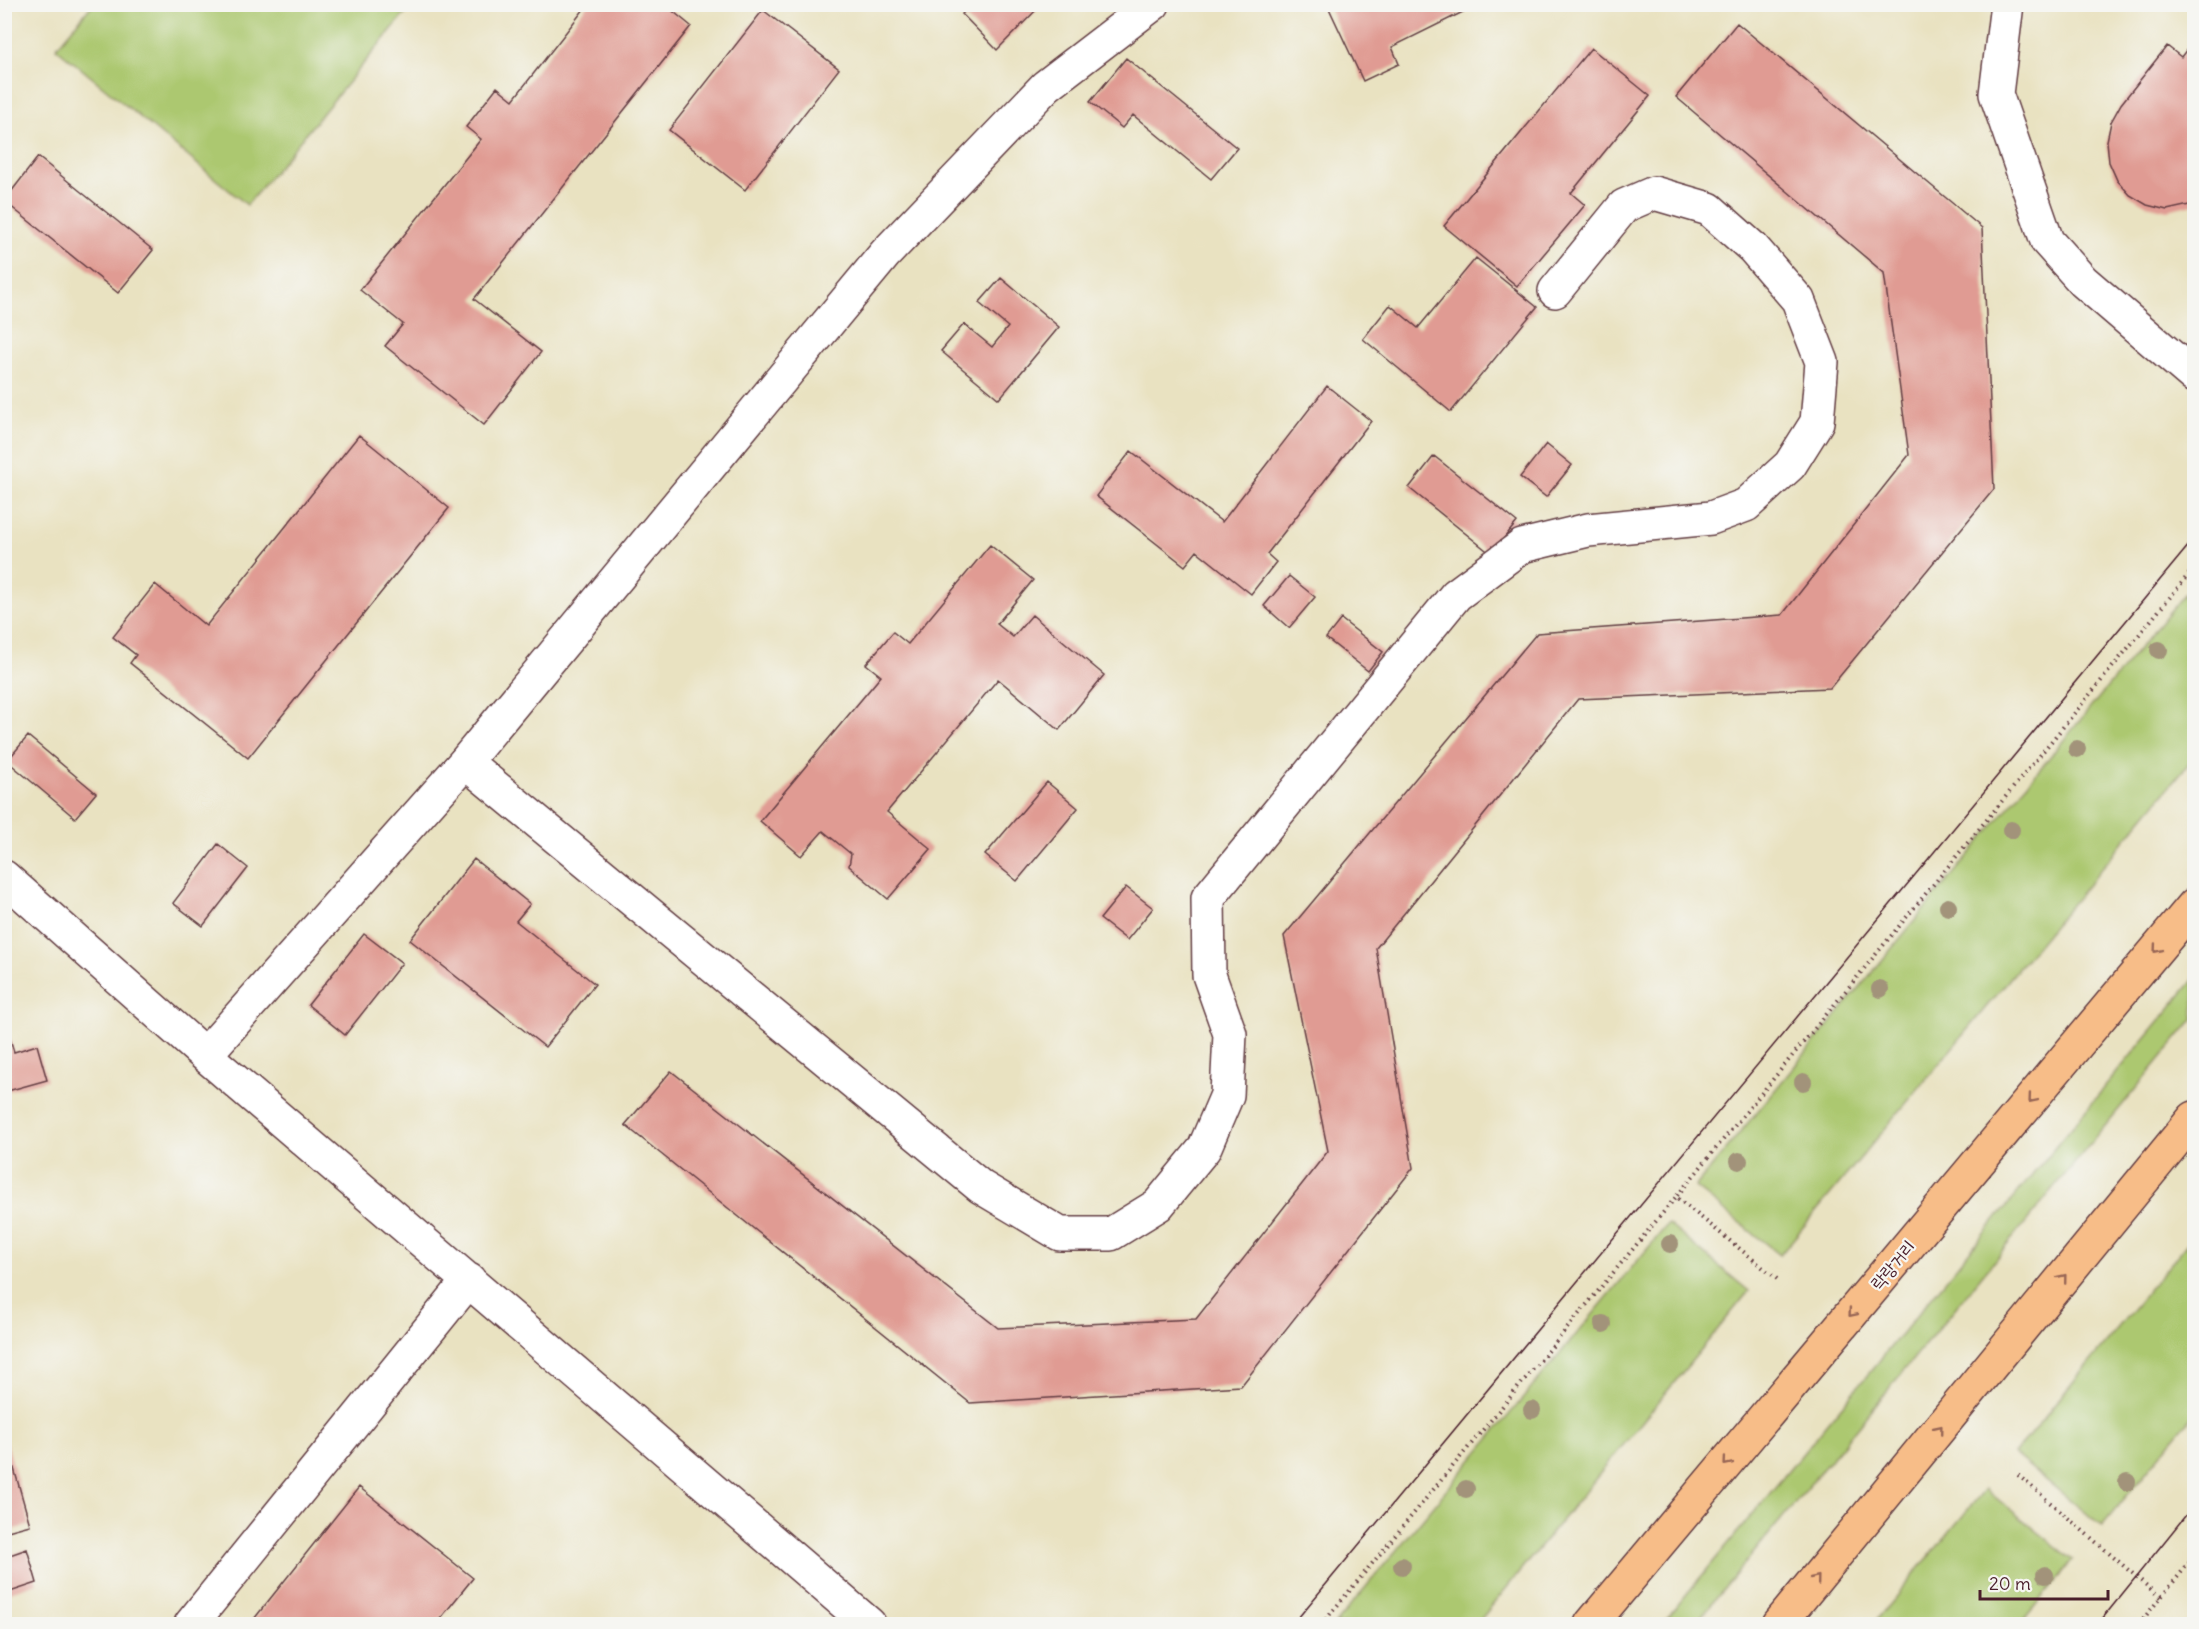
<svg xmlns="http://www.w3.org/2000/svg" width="2199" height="1629" font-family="Delius,'Poor Story',sans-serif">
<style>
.green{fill:#acc86f;stroke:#7b744d;stroke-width:1.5}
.building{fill:#e09b93}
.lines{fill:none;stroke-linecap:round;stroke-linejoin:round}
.street-casing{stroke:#623c42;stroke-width:36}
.primary-casing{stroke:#623c42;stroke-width:36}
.path{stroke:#623c42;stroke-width:4;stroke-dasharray:1.5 4.5;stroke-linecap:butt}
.street{stroke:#fff;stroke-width:33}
.primary{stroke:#f7bd88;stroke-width:33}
.tram{stroke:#4a1f2b;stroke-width:1.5}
.tree{fill:#a2937a}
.oneway{stroke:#986655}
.labels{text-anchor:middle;stroke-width:4.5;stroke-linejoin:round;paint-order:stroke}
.street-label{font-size:18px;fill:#4a1f2b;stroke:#f6f6f2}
</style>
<rect width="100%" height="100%" fill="#f6f6f2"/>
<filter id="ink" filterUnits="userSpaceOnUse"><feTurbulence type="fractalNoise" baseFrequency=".0167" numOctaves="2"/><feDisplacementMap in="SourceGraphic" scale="12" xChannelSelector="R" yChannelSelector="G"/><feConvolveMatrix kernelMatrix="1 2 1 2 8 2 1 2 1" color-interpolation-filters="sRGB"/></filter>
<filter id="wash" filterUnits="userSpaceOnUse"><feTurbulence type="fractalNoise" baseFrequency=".008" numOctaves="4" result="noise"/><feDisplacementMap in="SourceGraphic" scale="24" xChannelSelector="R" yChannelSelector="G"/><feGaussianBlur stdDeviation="1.35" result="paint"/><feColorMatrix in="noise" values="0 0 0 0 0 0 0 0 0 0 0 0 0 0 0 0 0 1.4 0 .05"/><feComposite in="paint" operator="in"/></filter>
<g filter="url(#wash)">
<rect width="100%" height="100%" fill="#e9e2c1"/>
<path class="green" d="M 92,5 L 92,4 L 412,5 L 247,205 L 56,48 Z
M 2194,582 L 2194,757 L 1780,1255 L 1695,1187 Z
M 2194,979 L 2194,1018 L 1695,1624 L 1662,1624 Z
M 1668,1224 L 1749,1291 L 1477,1624 L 1335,1624 Z
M 2194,1235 L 2194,1414 L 2102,1526 L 2014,1454 Z
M 1985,1489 L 2073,1560 L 2020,1624 L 1873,1624 Z"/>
<g id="blocks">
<path class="building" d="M 588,4 L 664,4 L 691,26 L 474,299 L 541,352 L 484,425 L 385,346 L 403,324 L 360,290 L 481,139 L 466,127 L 497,87 L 513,100 Z
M 972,4 L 1042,4 L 997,50 L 962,14 Z
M 1327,4 L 1479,4 L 1392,47 L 1399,64 L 1363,81 Z
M 763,10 L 839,69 L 745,190 L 669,130 Z
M 1737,23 L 1982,228 L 1994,489 L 1830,688 L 1578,699 L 1376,948 L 1413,1168 L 1241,1386 L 970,1403 L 625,1125 L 671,1071 L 998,1328 L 1196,1319 L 1328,1151 L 1284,936 L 1537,633 L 1782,615 L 1909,455 L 1884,273 L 1676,97 Z
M 2194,40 L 2194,204 L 2167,210 L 2147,205 L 2130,195 L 2117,180 L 2109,162 L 2107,141 L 2111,122 L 2121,104 L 2167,46 L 2181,57 Z
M 1591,48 L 1650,96 L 1571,193 L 1585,205 L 1517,286 L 1444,226 Z
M 1126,58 L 1237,148 L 1211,179 L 1133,115 L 1122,128 L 1090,102 Z
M 38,157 L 153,250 L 118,293 L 4,201 Z
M 1476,258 L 1537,307 L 1451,412 L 1363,339 L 1390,305 L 1418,328 Z
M 1001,278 L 1059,327 L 999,399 L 941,351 L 964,324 L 992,347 L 1008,327 L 979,303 Z
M 1327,386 L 1371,421 L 1267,554 L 1276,562 L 1251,594 L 1197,551 L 1185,566 L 1096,496 L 1131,451 L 1222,522 Z
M 359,435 L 449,508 L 248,758 L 130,663 L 136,655 L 113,637 L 155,584 L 206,626 Z
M 1546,444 L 1572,465 L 1546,497 L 1520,477 Z
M 1434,456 L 1517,522 L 1491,554 L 1409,488 Z
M 990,545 L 1033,580 L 997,624 L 1013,637 L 1032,615 L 1104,675 L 1059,730 L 998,679 L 887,812 L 931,849 L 888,899 L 849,866 L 851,854 L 823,831 L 801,856 L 760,821 L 881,676 L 866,664 L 893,632 L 908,644 Z
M 1289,576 L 1315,597 L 1289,628 L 1264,606 Z
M 1341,619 L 1383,652 L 1368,671 L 1326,638 Z
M 28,736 L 96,793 L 75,818 L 7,761 Z
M 1047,782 L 1078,808 L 1017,881 L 985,855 Z
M 218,844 L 248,868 L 203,926 L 173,903 Z
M 474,859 L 530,904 L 516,921 L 595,984 L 545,1047 L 410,940 Z
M 1126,887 L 1153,908 L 1127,940 L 1100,919 Z
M 364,934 L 402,963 L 345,1035 L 308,1005 Z
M 5,1022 L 14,1052 L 37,1045 L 47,1080 L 4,1092 Z
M 4,1433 L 30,1525 L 4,1532 Z
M 359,1487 L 473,1578 L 436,1624 L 250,1624 Z
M 27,1549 L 37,1583 L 4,1594 L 4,1557 Z"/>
</g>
</g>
<g filter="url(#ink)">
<use href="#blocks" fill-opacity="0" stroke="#623c42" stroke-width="1.5"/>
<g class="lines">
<g class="street-casing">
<path id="street" d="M 2007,4 L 1996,94 L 2047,241 L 2083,281 L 2194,376
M 465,762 L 981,1187 L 1060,1234 L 1111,1234 L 1158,1205 L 1204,1149 L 1227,1095 L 1230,1034 L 1209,975 L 1208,898 L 1456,595 L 1522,546 L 1588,530 L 1711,518 L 1746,505 L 1790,465 L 1817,422 L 1822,362 L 1798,300 L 1753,248 L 1709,209 L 1654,193 L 1624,206 L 1555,291
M 4,877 L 205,1055 L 869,1624
M 205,1055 L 465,762 L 885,254 L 1046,86 L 1153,4
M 191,1624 L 469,1280"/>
</g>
<g class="primary-casing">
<path id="primary" d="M 1591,1624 L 2194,905
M 1779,1624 L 2194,1118"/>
</g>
<path class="path" d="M 1777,1279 L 1676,1197 L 2194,568
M 2018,1475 L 2161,1598
M 1322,1624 L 1676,1197
M 2139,1624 L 2194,1557"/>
<use href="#street" class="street"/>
<use href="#primary" class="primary"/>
<path class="tram" d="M 1293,1624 L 2194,539
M 2098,1624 L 2194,1505"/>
</g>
<g class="tree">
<circle cx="2159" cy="650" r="9"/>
<circle cx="2077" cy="749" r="9"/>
<circle cx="2011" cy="830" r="9"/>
<circle cx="1948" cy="907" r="9"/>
<circle cx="1880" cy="989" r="9"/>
<circle cx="1803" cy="1082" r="9"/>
<circle cx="1739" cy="1161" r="9"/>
<circle cx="1670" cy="1244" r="9"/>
<circle cx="1603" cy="1324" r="9"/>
<circle cx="1532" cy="1410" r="9"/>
<circle cx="2127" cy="1482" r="9"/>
<circle cx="1466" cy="1489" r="9"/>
<circle cx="1402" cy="1566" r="9"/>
<circle cx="2045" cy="1575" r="9"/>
</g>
<defs><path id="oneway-chevron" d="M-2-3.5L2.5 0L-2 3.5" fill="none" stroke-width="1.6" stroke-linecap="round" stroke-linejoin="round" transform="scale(1.5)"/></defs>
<g class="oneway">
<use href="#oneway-chevron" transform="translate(2157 949) rotate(130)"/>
<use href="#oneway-chevron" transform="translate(2032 1099) rotate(130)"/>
<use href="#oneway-chevron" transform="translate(2063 1278) rotate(-51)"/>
<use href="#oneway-chevron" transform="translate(1852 1313) rotate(130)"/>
<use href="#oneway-chevron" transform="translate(1939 1429) rotate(-51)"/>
<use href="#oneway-chevron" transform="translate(1727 1462) rotate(130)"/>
<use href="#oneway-chevron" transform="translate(1816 1579) rotate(-51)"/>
</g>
</g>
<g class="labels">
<g class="street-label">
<text transform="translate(1893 1265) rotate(-50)" y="6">락랑거리</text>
</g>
</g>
<rect width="2199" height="1629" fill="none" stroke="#f6f6f2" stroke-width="24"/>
<path d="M1980 1590v9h128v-9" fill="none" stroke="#4a1f2b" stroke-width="3"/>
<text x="1989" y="1590" font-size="18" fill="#4a1f2b" stroke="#f6f6f2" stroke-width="4.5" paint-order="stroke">20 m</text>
</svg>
